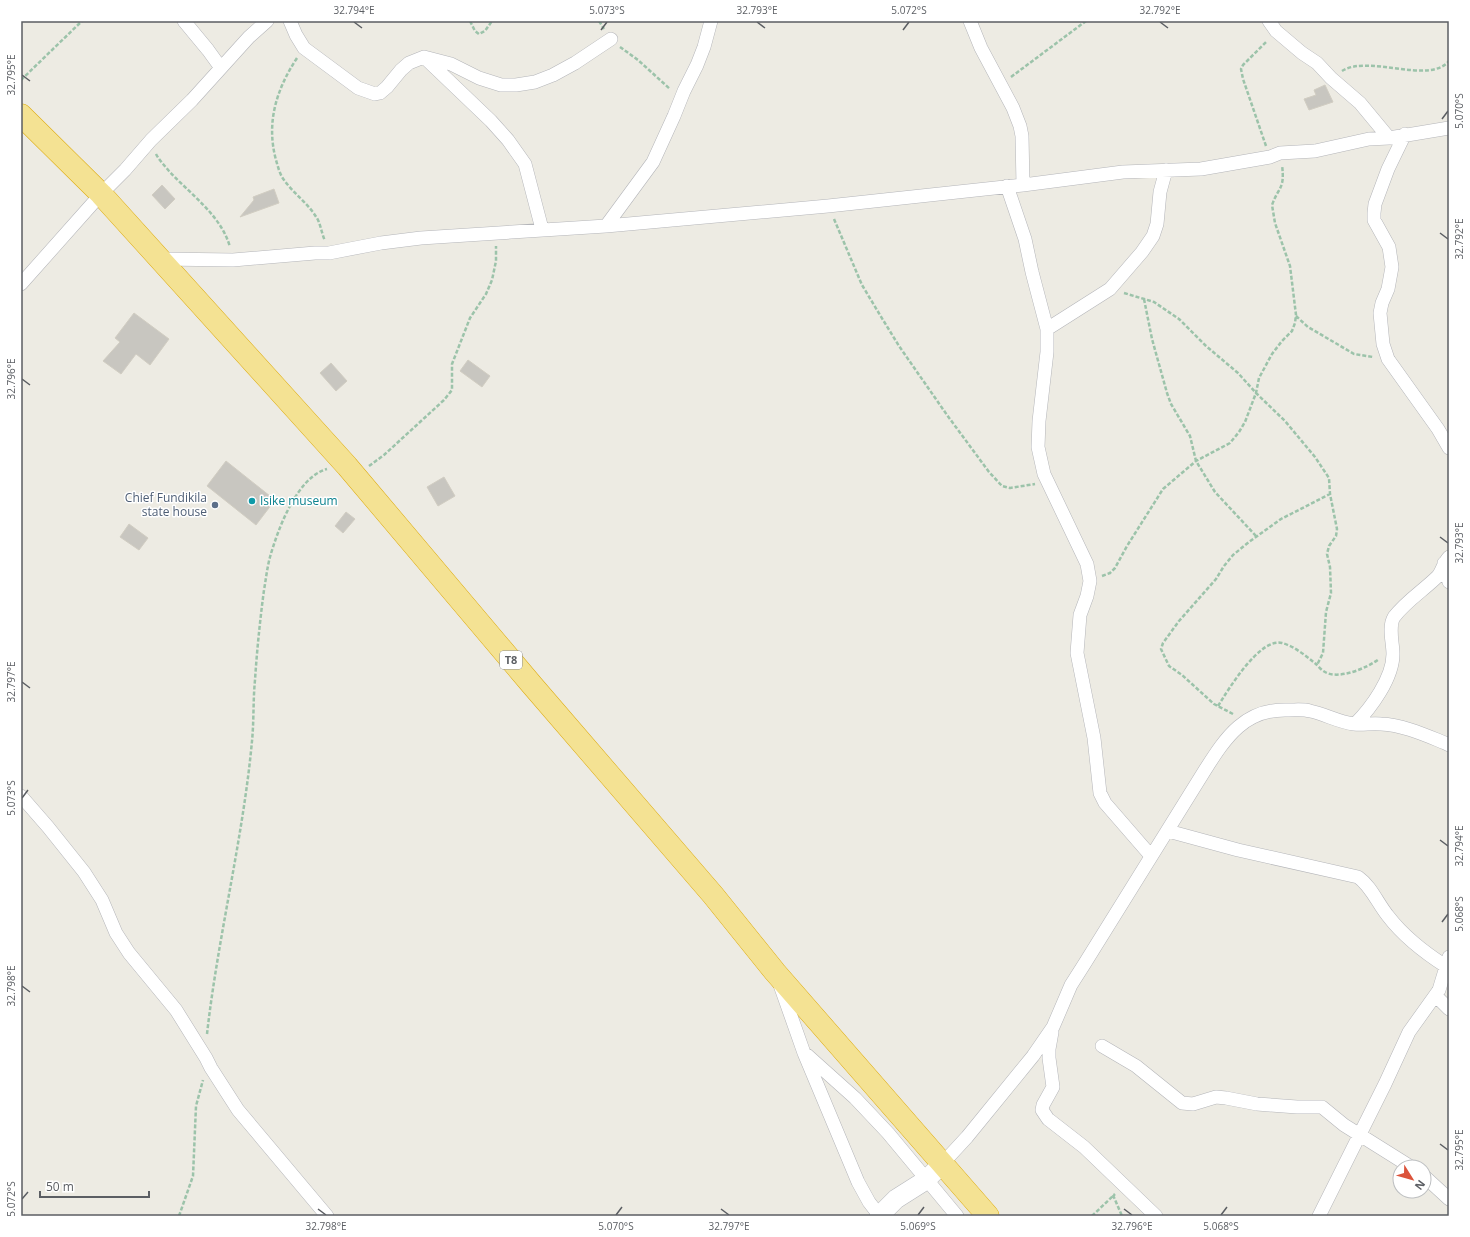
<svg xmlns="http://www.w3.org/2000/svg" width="1470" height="1237" font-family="'Open Sans',sans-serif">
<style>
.building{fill:#c8c6c0;stroke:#d1cdc2}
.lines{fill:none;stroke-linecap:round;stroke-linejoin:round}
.street-casing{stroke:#b4b5b9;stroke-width:14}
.secondary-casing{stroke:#b5b7bc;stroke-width:20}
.highway-casing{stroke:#deac12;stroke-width:23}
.path{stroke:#9cc3aa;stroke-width:2.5;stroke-dasharray:4 2;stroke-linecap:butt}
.street{stroke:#fff;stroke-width:13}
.secondary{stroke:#fff;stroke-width:19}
.highway{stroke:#f4e293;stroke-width:22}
.ticks{fill:none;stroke:#5b5e63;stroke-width:1.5}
.culture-dot{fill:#0f9aa8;stroke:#fff;stroke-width:1.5}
.service-dot{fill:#5c6f8a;stroke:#fff;stroke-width:1.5}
.labels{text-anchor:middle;stroke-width:3;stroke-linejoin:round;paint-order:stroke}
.shield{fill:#fff;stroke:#8c8e92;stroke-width:1}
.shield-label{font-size:11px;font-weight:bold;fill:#5b5e63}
.service-label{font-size:12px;fill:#4e5e75;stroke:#fff;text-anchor:end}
.culture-label{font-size:12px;fill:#0d838f;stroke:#fff;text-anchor:start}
.neatline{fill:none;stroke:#5b5e63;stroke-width:1.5}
.ticks-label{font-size:10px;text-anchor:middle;fill:#5b5e63}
</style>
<rect width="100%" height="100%" fill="#edebe3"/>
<path class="building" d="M 1325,85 L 1333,102 L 1309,110 L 1304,99 L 1316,95 L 1314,90 Z
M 162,185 L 175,199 L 165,209 L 152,195 Z
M 274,189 L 279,203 L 240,217 L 254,200 L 253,197 Z
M 134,313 L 169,339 L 150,365 L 136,354 L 121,374 L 103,361 L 120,342 L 115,338 Z
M 468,360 L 490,376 L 482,387 L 460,371 Z
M 331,363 L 347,381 L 336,391 L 320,373 Z
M 226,461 L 275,500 L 256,525 L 207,486 Z
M 444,477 L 455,496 L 438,506 L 427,487 Z
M 346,512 L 355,519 L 343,533 L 335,526 Z
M 129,524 L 148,538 L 139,550 L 120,537 Z"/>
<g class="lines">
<g class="street-casing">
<path id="street" d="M 184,21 L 208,50 L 221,68
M 290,21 L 296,35 L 304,48 L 358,88 L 375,94 L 380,93 L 387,87 L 401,70 L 409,63 L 424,57 L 451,64 L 479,78 L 501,85 L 516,85 L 535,82 L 553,75 L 575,63 L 611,39
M 970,21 L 981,48 L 1013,108 L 1020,126 L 1022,136 L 1023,185
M 1269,21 L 1276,31 L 1302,53 L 1317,63 L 1331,78 L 1360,103 L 1389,138
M 424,57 L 491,121 L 508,140 L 525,164 L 542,229
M 1405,134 L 1388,169 L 1375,204 L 1374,213 L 1374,220 L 1389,247 L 1392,267 L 1388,289 L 1382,303 L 1380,313 L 1383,344 L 1388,359 L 1438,429 L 1449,448
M 1007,186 L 1025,239 L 1032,272 L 1047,329 L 1047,352 L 1039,421 L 1038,447 L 1044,474 L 1087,564 L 1090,581 L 1087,596 L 1080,615 L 1077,653 L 1094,738 L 1100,793 L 1105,803 L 1151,856
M 606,226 L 653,162 L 674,116 L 684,91 L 697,65 L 704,47 L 711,21
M 162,259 L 233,260 L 315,253 L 329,253 L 381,243 L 421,238 L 606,226 L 828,206 L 1023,185 L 1123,172 L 1201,169 L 1270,157 L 1280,153 L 1315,151 L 1369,139 L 1389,138 L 1449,128
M 21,284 L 101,194 L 125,170 L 151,140 L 192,100 L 249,37 L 267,21
M 1047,329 L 1110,289 L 1142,252 L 1153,236 L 1157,224 L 1160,192 L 1166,170
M 1444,563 L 1449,582
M 1355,724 C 1371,708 1393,678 1393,654 C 1393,643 1388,627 1394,617 C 1406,601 1424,590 1438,576 C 1443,570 1443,563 1449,557
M 21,796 L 48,827 L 84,872 L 102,900 L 116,933 L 129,953 L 176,1010 L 206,1058 L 211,1068 L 238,1110 L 327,1216
M 1168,831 L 1238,850 L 1358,877 C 1371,886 1378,904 1388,916 C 1404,937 1425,953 1447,967
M 780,985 L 804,1053 L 858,1182 L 869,1202 L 879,1215
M 1436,996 L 1449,1009
M 1052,1032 L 1049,1049 L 1049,1058 L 1053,1087 L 1043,1105 L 1042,1110 L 1048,1119 L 1084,1147 L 1156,1216
M 1102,1046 L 1136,1066 L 1182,1103 L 1193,1104 L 1216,1097 L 1226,1098 L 1257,1104 L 1297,1107 L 1322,1107 L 1344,1125 L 1411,1167
M 807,1055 L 855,1098 L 888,1133 L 957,1216
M 943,1163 L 967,1137 L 1033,1056 L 1053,1027 L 1071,985 L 1085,963 L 1205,770 C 1226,737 1245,708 1289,710 C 1296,710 1303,709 1310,711 C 1325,714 1338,722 1354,724 C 1363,725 1372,723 1381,724 C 1403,725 1425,735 1445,743 L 1449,745
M 1424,1176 L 1449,1199
M 1319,1216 L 1385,1084 L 1409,1032 L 1439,990 L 1449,957"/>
</g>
<g class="secondary-casing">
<path id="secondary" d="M 879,1216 L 896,1199 L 926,1180 L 943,1163"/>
</g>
<g class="highway-casing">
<path id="highway" d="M 21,115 L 101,194 L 347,466 L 532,685 L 713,895 L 775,972 L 988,1216"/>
</g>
<path class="path" d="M 470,21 L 475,31 L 479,34 L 485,31 L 492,21
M 599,21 L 604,29
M 620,47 L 638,60 L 670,89
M 297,58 C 276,90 266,123 276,160 C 278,167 280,175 284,180 C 294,194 310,205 318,220 C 321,227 322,234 325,241
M 1342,71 C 1368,54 1429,85 1449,61
M 1011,77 L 1086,21
M 21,80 L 82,21
M 1266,146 L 1243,79 L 1241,69 L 1243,65 L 1267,41
M 156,154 C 159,160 164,165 169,171 C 190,194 221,215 230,247
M 834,219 L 862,285 L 880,315 L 899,346 L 947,415 L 989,472 L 1002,486 L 1010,488 L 1035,484
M 1124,293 L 1154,302 L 1179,319 L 1206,346 L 1238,373 L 1256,393 L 1285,421 L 1315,457 L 1329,478 L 1330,494 L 1337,529 L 1336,536 L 1329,546 L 1327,554 L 1330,567 L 1331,593 L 1326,612 L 1323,653 L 1317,665
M 1144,299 L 1152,339 L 1167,393 L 1171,404 L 1190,436 L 1196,461 L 1215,492 L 1256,536
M 1296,316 L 1308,327 L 1349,351 L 1354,354 L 1373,357
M 369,466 L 384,455 L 444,400 L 452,390 L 452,364 L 470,318 L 486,294 L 492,280 L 496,261 L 496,246
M 1102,576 L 1110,573 L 1115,568 L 1127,546 L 1163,489 L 1196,461 L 1230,443 L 1239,432 L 1245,422 L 1256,393 L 1259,378 L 1272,354 L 1282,341 L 1292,331 L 1295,323 L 1296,315 L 1290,266 L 1275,223 L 1272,205 C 1279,186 1285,189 1282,165
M 1218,706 C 1228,690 1260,637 1282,643 C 1294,646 1306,656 1316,664 C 1318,666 1321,670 1325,672 C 1339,680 1367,668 1379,659
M 1233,714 L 1214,704 L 1182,675 L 1169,666 L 1161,649 L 1163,643 L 1179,621 L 1216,579 L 1224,566 L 1233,555 L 1249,542 L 1281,519 L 1330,494
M 207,1034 C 218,936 243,839 252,741 C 254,721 253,700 255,680 C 257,650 260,620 264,590 C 266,579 267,568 270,557 C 278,529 297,477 327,469
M 1113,1195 L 1122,1216
M 179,1216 L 193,1176 L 196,1106 L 203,1080
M 1092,1216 L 1115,1194"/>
<use href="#street" class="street"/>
<use href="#secondary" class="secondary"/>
<use href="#highway" class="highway"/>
</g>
<path class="ticks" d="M 354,22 L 362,28M 757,22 L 765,28M 1160,22 L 1168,28M 601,30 L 607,22M 903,30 L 909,22M 22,75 L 30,81M 1442,119 L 1448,111M 1440,233 L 1448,239M 22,379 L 30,385M 1440,537 L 1448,543M 22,682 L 30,688M 22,798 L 28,790M 1440,840 L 1448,846M 1442,922 L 1448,914M 22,986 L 30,992M 1440,1144 L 1448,1150M 22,1199 L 28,1192M 318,1209 L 326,1215M 721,1209 L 729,1215M 1124,1209 L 1132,1215M 616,1215 L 622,1207M 918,1215 L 924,1207M 1221,1215 L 1227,1207"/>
<circle class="culture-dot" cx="252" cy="501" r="4"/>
<circle class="service-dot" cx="215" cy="505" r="4"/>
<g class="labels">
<rect class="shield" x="500" y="651" width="22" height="18" rx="3"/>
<g class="shield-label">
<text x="511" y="664">T8</text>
</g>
<g class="service-label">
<text x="207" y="502">Chief Fundikila<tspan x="207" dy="14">state house</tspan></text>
</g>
<g class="culture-label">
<text x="260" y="505">Isike museum</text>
</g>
</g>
<rect width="1470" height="1237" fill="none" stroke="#ffffff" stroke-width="44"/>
<g transform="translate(1412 1179) rotate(127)"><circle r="19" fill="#ffffff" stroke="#bdbfc1"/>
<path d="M0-3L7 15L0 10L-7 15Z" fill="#db533b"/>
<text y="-6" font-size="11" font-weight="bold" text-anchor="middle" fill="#5b5e63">N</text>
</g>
<path d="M40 1191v6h109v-6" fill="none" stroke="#5b5e63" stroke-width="2"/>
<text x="46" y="1191" font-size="12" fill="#5b5e63" stroke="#ffffff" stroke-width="3" paint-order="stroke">50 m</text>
<rect x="22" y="22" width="1426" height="1193" class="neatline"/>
<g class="ticks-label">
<text x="354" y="14">32.794°E</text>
<text x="607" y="14">5.073°S</text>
<text x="757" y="14">32.793°E</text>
<text x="909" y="14">5.072°S</text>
<text x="1160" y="14">32.792°E</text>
<text transform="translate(11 75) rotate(-90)" y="4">32.795°E</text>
<text transform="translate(1459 111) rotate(-90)" y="4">5.070°S</text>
<text transform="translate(1459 239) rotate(-90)" y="4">32.792°E</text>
<text transform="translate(11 379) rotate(-90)" y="4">32.796°E</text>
<text transform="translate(1459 543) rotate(-90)" y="4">32.793°E</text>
<text transform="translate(11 682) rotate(-90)" y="4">32.797°E</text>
<text transform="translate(11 798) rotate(-90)" y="4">5.073°S</text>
<text transform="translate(1459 846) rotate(-90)" y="4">32.794°E</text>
<text transform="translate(1459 914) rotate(-90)" y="4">5.068°S</text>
<text transform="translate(11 986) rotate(-90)" y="4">32.798°E</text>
<text transform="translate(1459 1150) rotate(-90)" y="4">32.795°E</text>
<text transform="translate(11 1199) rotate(-90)" y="4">5.072°S</text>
<text x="326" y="1230">32.798°E</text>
<text x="616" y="1230">5.070°S</text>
<text x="729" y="1230">32.797°E</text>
<text x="918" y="1230">5.069°S</text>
<text x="1132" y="1230">32.796°E</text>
<text x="1221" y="1230">5.068°S</text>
</g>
</svg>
